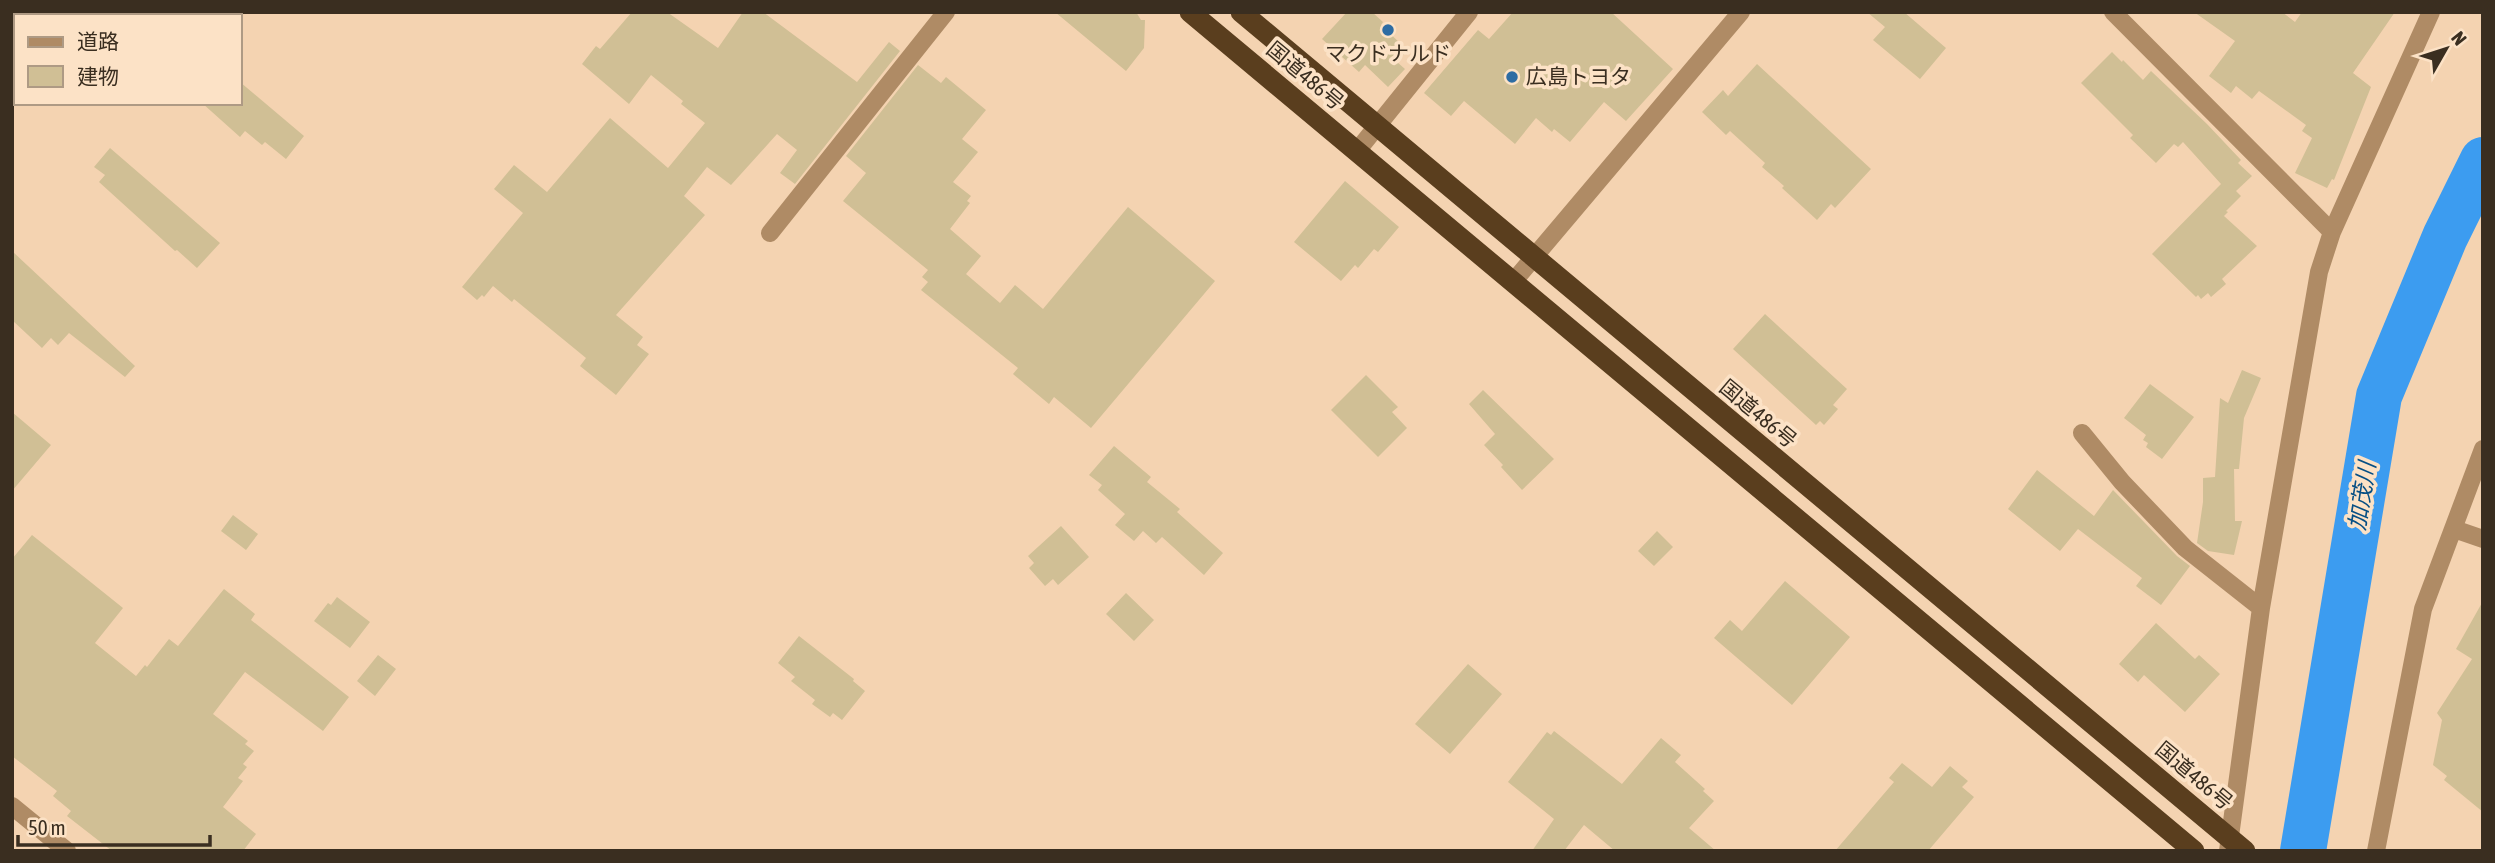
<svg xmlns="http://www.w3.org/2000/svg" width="2495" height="863" font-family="'Asap Condensed','Noto Sans JP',sans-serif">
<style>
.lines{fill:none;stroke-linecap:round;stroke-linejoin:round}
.river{stroke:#3c9cf0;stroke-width:46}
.building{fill:#d0bf95}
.street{stroke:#af8b65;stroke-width:18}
.highway{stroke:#5a3e1e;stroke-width:21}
.poi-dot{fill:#2e6ca3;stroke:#fce2c6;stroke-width:2.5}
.labels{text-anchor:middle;stroke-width:7;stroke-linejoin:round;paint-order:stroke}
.poi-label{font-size:21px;fill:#3a2e20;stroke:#fce2c6}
.street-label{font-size:21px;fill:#3a2e20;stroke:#fce2c6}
.water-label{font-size:23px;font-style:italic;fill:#074f84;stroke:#fce2c6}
</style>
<rect width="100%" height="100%" fill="#f4d3b1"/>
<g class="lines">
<path class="river" d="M 2303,851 L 2379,396 L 2445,237 L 2483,160"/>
</g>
<path class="building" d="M 632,12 L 667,12 L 718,48 L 743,12 L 763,12 L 857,82 L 889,42 L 900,51 L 795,184 L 780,173 L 797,150 L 777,134 L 731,185 L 707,167 L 684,196 L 705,215 L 616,315 L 643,337 L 637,345 L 649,354 L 616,395 L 580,366 L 586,358 L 514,299 L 512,302 L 493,286 L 484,297 L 482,295 L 477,300 L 462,287 L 523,213 L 494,189 L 514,165 L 547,192 L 610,118 L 668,168 L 705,123 L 681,104 L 683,101 L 651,75 L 629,104 L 582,64 L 596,46 L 600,49 Z
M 1055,12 L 1136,12 L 1141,20 L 1145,20 L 1144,48 L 1126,71 Z
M 1347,12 L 1372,12 L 1383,22 L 1381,25 L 1402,45 L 1400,48 L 1405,53 L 1397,62 L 1405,69 L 1388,87 L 1365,65 L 1359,72 L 1322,39 Z
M 1513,12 L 1611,12 L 1673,69 L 1626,121 L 1604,102 L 1570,142 L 1554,129 L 1552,132 L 1536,118 L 1515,144 L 1464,101 L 1451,116 L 1424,93 L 1478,30 L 1489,39 Z
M 1867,12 L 1904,12 L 1946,48 L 1920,79 L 1873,40 L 1885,27 Z
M 2194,12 L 2282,12 L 2295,22 L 2302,12 L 2395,12 L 2353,73 L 2371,87 L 2334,180 L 2332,179 L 2327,188 L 2295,173 L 2312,138 L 2302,131 L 2306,125 L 2259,91 L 2252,99 L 2236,86 L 2231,93 L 2209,76 L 2235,41 Z
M 2112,52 L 2122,62 L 2123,60 L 2143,80 L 2151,71 L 2207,124 L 2241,160 L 2238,163 L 2252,176 L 2236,191 L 2241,196 L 2226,211 L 2228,212 L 2224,216 L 2257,246 L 2222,279 L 2226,284 L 2211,297 L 2208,293 L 2201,299 L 2198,295 L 2196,297 L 2152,254 L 2221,184 L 2183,142 L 2178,147 L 2174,144 L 2156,163 L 2130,138 L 2133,135 L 2081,83 Z
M 1757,64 L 1871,169 L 1835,208 L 1831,204 L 1817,220 L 1782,188 L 1784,186 L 1762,167 L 1765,163 L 1730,131 L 1726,135 L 1702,112 L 1723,90 L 1728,96 Z
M 918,65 L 941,83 L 946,77 L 986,110 L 962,139 L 978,152 L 953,182 L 971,196 L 967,201 L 970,203 L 950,229 L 981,256 L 966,274 L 1000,303 L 1015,285 L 1043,309 L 1128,207 L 1215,281 L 1091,428 L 1054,397 L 1049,404 L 1013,374 L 1018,368 L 921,290 L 928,282 L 922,277 L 928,270 L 843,201 L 866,173 L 846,156 Z
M 240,82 L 304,136 L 286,159 L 265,142 L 262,145 L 245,131 L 240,137 L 202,103 L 240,103 Z
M 110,148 L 220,243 L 197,268 L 177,250 L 175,251 L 99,182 L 105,175 L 94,167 Z
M 1345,181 L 1399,227 L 1378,252 L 1374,249 L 1358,268 L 1355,265 L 1341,281 L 1294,242 Z
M 12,251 L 135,366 L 125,377 L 69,333 L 58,345 L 51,338 L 42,348 L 12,320 Z
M 1765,314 L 1847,389 L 1833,405 L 1838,409 L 1824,425 L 1820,421 L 1816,425 L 1733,349 Z
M 2242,370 L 2261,378 L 2244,418 L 2239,469 L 2234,469 L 2235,521 L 2242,521 L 2234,555 L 2208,551 L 2197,543 L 2203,502 L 2203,478 L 2215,477 L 2220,398 L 2228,403 Z
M 1366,375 L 1398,407 L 1392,412 L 1407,428 L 1378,457 L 1331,410 Z
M 2150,384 L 2194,417 L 2162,459 L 2146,447 L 2148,443 L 2143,440 L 2146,435 L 2124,418 Z
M 1483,390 L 1554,459 L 1522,490 L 1501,467 L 1503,465 L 1484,445 L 1495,434 L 1469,404 Z
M 12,412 L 51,445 L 12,491 Z
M 1114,446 L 1151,477 L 1147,482 L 1180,509 L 1177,512 L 1223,553 L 1204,575 L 1162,537 L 1156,543 L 1143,531 L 1134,541 L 1115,525 L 1125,514 L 1098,490 L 1102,485 L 1089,475 Z
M 2037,470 L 2094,516 L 2113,490 L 2177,556 L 2190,566 L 2161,605 L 2136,586 L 2142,578 L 2078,529 L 2060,551 L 2008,509 Z
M 233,515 L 258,534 L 246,550 L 221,531 Z
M 1061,526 L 1089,557 L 1058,585 L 1053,579 L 1045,586 L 1029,568 L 1034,563 L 1028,556 Z
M 1657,531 L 1673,547 L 1654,566 L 1638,551 Z
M 32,535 L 123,608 L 95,643 L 136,676 L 145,665 L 147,667 L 169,639 L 178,646 L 224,589 L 255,614 L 251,620 L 349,697 L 323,731 L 245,672 L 213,714 L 248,741 L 245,744 L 254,751 L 243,764 L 247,767 L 238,778 L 243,781 L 223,807 L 256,834 L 243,851 L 112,851 L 67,816 L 71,811 L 53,796 L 57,791 L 12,756 L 12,559 Z
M 1785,581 L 1850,637 L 1792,705 L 1714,638 L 1730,620 L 1742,631 Z
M 1126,593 L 1154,620 L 1134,641 L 1106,614 Z
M 337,597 L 370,622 L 350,648 L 314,621 L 328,603 L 331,605 Z
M 2483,601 L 2483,812 L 2444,780 L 2447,776 L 2433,765 L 2442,720 L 2437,713 L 2472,659 L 2456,649 Z
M 2156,623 L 2195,659 L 2199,655 L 2220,674 L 2185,712 L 2144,675 L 2138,682 L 2119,664 Z
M 799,636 L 854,679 L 853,681 L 865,691 L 842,720 L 833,713 L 830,717 L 812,704 L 815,700 L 791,681 L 795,677 L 778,663 Z
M 378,655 L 396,669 L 375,696 L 357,681 Z
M 1468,664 L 1502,694 L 1450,754 L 1415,724 Z
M 1554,731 L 1622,784 L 1661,738 L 1681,755 L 1675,762 L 1705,789 L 1703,791 L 1714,801 L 1689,828 L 1716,851 L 1615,851 L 1584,825 L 1564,851 L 1532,851 L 1554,819 L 1508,782 L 1547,732 L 1551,735 Z
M 1902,763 L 1932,787 L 1950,766 L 1968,781 L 1962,787 L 1974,797 L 1928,851 L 1835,851 L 1894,782 L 1889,778 Z"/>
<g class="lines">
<path class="street" d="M 2113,12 L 2332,232
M 1357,151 L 1469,12
M 770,233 L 946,12
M 1513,282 L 1741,12
M 2082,433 L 2122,482 L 2185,548 L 2261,608
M 2454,529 L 2483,539
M 12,806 L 67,851
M 2228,851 L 2261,608 L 2319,272 L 2332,232 L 2431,12
M 2376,851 L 2423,609 L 2483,449"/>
<path class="highway" d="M 1190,12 L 2194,851
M 1241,12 L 2245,851"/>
</g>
<g class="poi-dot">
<circle cx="1388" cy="30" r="7"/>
<circle cx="1512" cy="77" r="7"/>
</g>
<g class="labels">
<g class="poi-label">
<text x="1388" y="61">マクドナルド</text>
<text x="1526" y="84" text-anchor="start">広島トヨタ</text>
</g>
<g class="street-label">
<text transform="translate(1305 76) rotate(40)" y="7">国道486号</text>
<text transform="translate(1758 414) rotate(40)" y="7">国道486号</text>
<text transform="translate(2194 776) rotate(40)" y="7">国道486号</text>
</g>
<g class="water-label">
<text transform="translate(2362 496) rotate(-81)" y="8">加茂川</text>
</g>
</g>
<rect width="2495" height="863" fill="none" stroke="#3a2e20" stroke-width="28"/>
<rect x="14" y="14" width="228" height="91" fill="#fce2c6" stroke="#ae9a84" stroke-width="2"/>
<rect x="28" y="37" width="35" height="10" fill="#af8b65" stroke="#ae9a84" stroke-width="2"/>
<text x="77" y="49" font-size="21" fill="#3a2e20">道路</text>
<rect x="28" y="66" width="35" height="21" fill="#d0bf95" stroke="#ae9a84" stroke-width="2"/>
<text x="77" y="84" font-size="21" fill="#3a2e20">建物</text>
<g transform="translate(2446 49) rotate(51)" stroke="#fce2c6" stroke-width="5" paint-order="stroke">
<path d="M0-5L12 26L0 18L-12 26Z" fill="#3a2e20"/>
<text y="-10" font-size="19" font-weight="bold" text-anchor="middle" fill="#3a2e20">N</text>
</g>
<path d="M18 835v10h192v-10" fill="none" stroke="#3a2e20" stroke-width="3.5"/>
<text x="28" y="835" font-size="21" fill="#3a2e20" stroke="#fce2c6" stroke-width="5" paint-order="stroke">50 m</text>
</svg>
